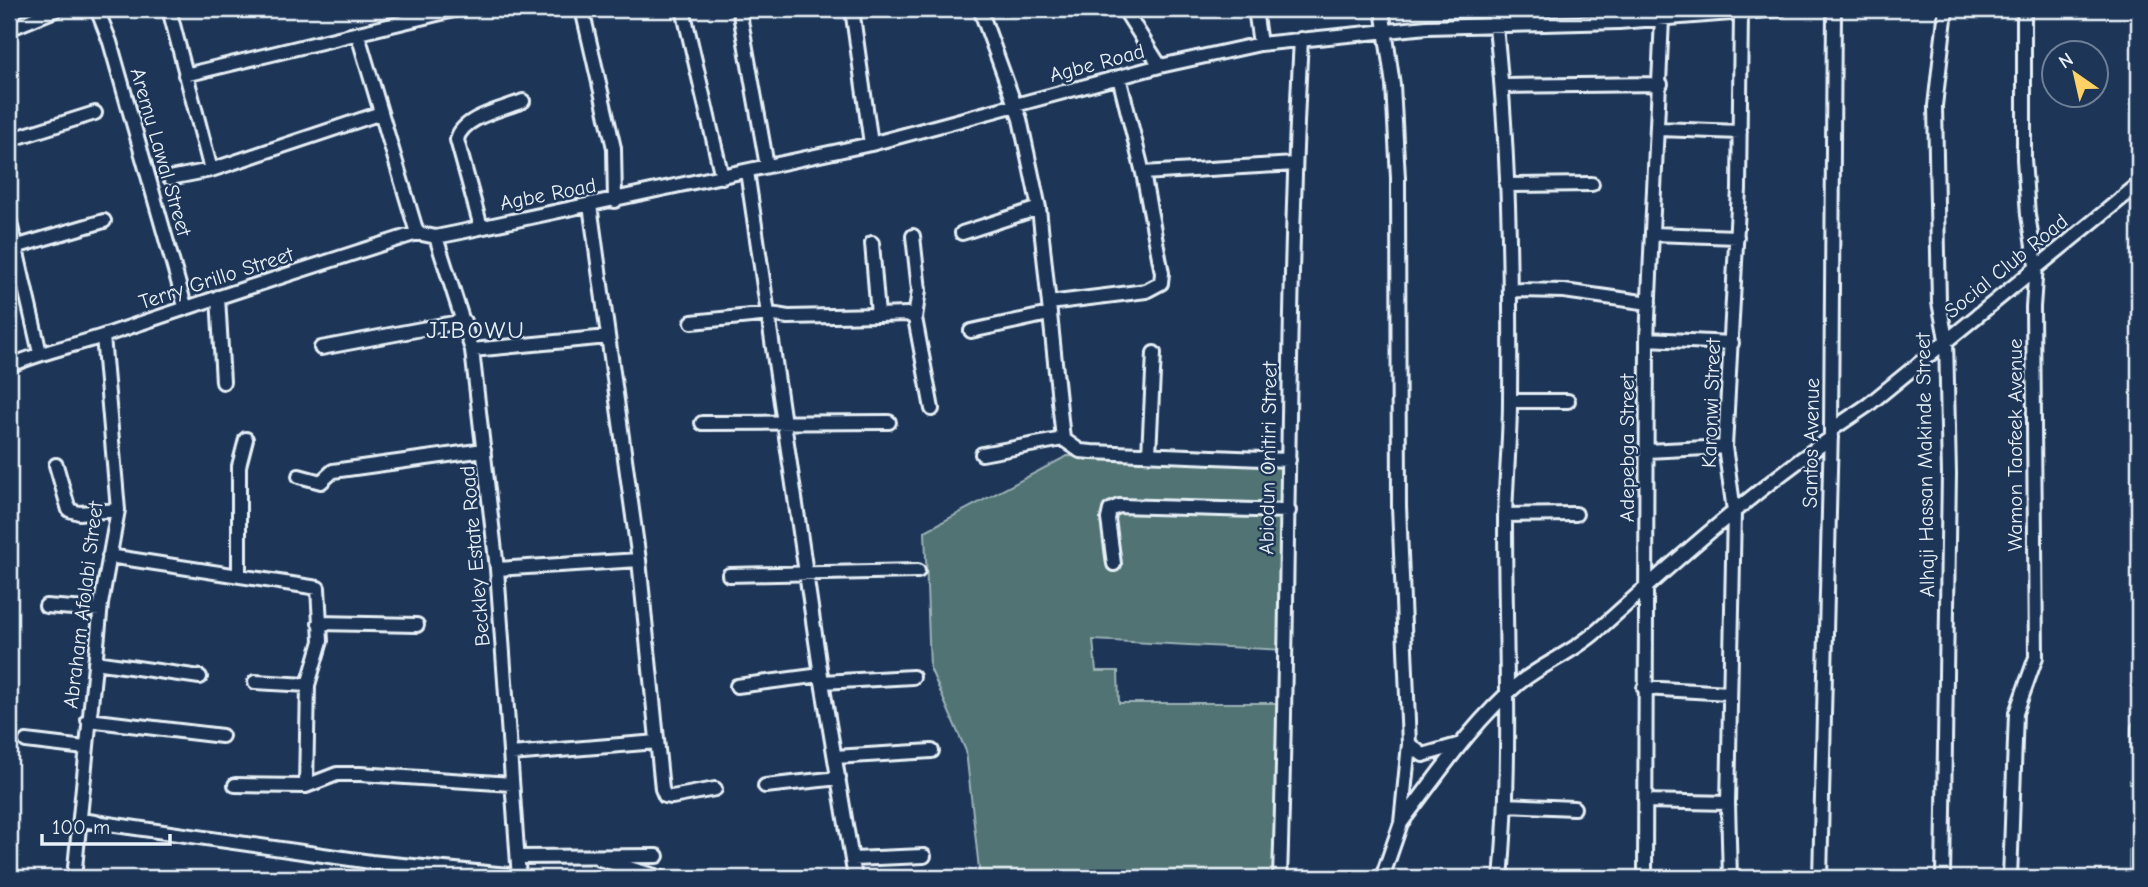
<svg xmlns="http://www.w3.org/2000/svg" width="2148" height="887" font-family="'Comic Neue',sans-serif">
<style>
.green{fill:#517373;stroke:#9cb2b6;stroke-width:2}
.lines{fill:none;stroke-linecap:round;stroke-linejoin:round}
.minor-casing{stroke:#e8f1f8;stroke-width:18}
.minor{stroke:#1d3557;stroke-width:12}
.labels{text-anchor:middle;stroke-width:5;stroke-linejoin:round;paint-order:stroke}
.street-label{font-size:21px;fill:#e8f1f8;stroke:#1d3557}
.quarter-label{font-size:24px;letter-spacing:2px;fill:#e8f1f8;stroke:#1d3557}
</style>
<rect width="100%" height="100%" fill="#1d3557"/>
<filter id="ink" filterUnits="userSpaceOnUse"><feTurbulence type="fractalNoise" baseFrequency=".0143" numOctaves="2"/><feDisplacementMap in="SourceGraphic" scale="14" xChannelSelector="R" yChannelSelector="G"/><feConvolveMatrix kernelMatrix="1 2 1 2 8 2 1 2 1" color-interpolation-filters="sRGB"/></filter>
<g filter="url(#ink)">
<path class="green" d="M 1067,456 L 1285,460 L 1284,650 L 1093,640 L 1096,671 L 1118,671 L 1119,703 L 1284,703 L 1283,878 L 980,878 L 966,751 L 930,668 L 925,531 Z"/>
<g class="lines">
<g class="minor-casing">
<path id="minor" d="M 97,9 L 110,42 L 185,306
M 169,9 L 211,170
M 582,9 L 614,148 L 615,201
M 683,9 L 722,177
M 739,9 L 767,166
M 852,9 L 871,144
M 980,9 L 1020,119 L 1039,208 L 1063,439 L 1080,451 L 1092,452 L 1289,460
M 1124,9 L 1160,66
M 1255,9 L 1260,44
M 1494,9 C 1509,139 1511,270 1510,401 C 1510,440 1506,479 1505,517 C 1505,637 1512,759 1501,878
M 9,29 L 58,9
M 358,35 L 417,233
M 185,75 L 458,9
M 1503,86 L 1661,84
M 1659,129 L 1740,132
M 9,140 L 95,113
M 747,171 L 822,682 L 855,878
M 1143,173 L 1294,164
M 170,178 L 211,170 L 381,113
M 1506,185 L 1592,184
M 590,205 L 639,560 L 662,789 L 665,796 L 672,797 L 715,789
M 9,218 L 40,353
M 481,227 L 457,140 C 461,117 504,109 523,101
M 962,233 L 1039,208
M 1653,234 L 1737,237
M 913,236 L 919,290 L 915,318
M 436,237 L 472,350 L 497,569 L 519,878
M 15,247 L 104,221
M 1510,290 L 1564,291 L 1649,303
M 218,297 L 223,382
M 1049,303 L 1146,291 L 1161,283 L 1162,273 L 1143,173 L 1119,77
M 878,315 L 907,314 L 915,318 L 932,409
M 692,322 L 770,314 L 788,317 L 878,315 L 872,243
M 971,331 L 1049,314
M 1647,339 L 1732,343
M 321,348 L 464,321
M 472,350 L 608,337
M 9,366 C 41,352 73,346 106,335 C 209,300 313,266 417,233 L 436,237 L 456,233 L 871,144 L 1160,66 L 1260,44 L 1427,27 L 1619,22 L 1781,9
M 1510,401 L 1568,401
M 702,423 L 889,422
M 1831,430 L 1868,405 L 2139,184
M 1647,451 L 1725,447
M 982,454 L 1063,439
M 1149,454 L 1154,353
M 56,465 L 69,510 L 79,513 L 118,510
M 299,476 L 321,482 L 333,471 L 484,450
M 1505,515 L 1576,514
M 109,556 L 318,588 L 321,641 L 308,685 L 306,786
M 1114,564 L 1108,519 L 1110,510 L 1119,506 L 1289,511
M 497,569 L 639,560
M 239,575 L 239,466 L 246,439
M 729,575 L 918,571
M 46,606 L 100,610
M 319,623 L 417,625
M 95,662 L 200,677
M 255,682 L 308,685
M 822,682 L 913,677
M 737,686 L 821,675
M 1644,688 L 1729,693
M 88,720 L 222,736
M 26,741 L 85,748
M 1409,744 L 1423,755 L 1461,744
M 511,754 L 657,742
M 835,757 L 932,751
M 235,785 L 306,786 L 337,774 L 360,774 L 512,784
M 765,786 L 839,778
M 1645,801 L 1728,803
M 1506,805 L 1574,808
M 81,820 L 371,862 L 519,876
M 1401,823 C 1437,776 1472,723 1518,684 C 1542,664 1574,652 1597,631 C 1673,563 1747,496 1831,438
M 518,857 L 657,856
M 599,859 L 662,878
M 853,859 L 924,856
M 74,878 L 101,604 L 118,510 L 103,336
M 1280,878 C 1289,598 1286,318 1301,39
M 1382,878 L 1401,823 L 1409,744 L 1399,506 L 1398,178 L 1393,85 L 1382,9
M 1645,878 L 1647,339 L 1662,19
M 1730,878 L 1728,803 L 1734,511 L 1725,447 L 1739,189 L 1741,12
M 1820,878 L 1831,430 L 1834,9
M 1943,878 L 1949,474 L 1946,339 L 1939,302 L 1935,106 L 1946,9
M 2010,878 L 2016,713 L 2036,657 L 2033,307 L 2036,265 L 2028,215 L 2024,159 L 2024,9
M 2137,878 L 2139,728"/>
</g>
<use href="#minor" class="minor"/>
</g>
</g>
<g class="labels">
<g class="street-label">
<text transform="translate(1097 63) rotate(-15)" y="7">Agbe Road</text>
<text transform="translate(161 152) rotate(74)" y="7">Aremu Lawal Street</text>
<text transform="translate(548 194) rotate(-11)" y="7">Agbe Road</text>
<text transform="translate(2006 266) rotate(-39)" y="7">Social Club Road</text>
<text transform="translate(216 278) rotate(-18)" y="7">Terry Grillo Street</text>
<text transform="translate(1711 403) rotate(-88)" y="7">Karonwi Street</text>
<text transform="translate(1811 443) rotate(-89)" y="7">Santos Avenue</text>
<text transform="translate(2015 445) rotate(-90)" y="7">Wamon Taofeek Avenue</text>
<text transform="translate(1627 448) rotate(-90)" y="7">Adepebga Street</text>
<text transform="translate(1268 458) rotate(-89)" y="7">Abiodun Onitiri Street</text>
<text transform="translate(1925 465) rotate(-91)" y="7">Alhaji Hassan Makinde Street</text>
<text transform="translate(475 556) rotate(-95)" y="7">Beckley Estate Road</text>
<text transform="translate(83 605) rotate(-83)" y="7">Abraham Afolabi Street</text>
</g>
<g class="quarter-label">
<text x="476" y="338">JIBOWU</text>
</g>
</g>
<rect width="2148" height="887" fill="none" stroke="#1d3557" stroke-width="35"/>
<rect x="18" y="18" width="2113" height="852" fill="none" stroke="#e8f1f8" stroke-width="2.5" filter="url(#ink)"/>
<g transform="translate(2075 74) rotate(326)"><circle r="33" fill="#1d3557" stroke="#6e8097" stroke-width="2"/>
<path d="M0-5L12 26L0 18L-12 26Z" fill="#ffd166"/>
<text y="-10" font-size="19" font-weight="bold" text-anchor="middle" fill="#e8f1f8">N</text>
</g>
<path d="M42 834v10h128v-10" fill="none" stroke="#e8f1f8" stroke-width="3.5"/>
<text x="52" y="834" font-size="21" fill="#e8f1f8" stroke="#1d3557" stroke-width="5" paint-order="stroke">100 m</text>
</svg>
